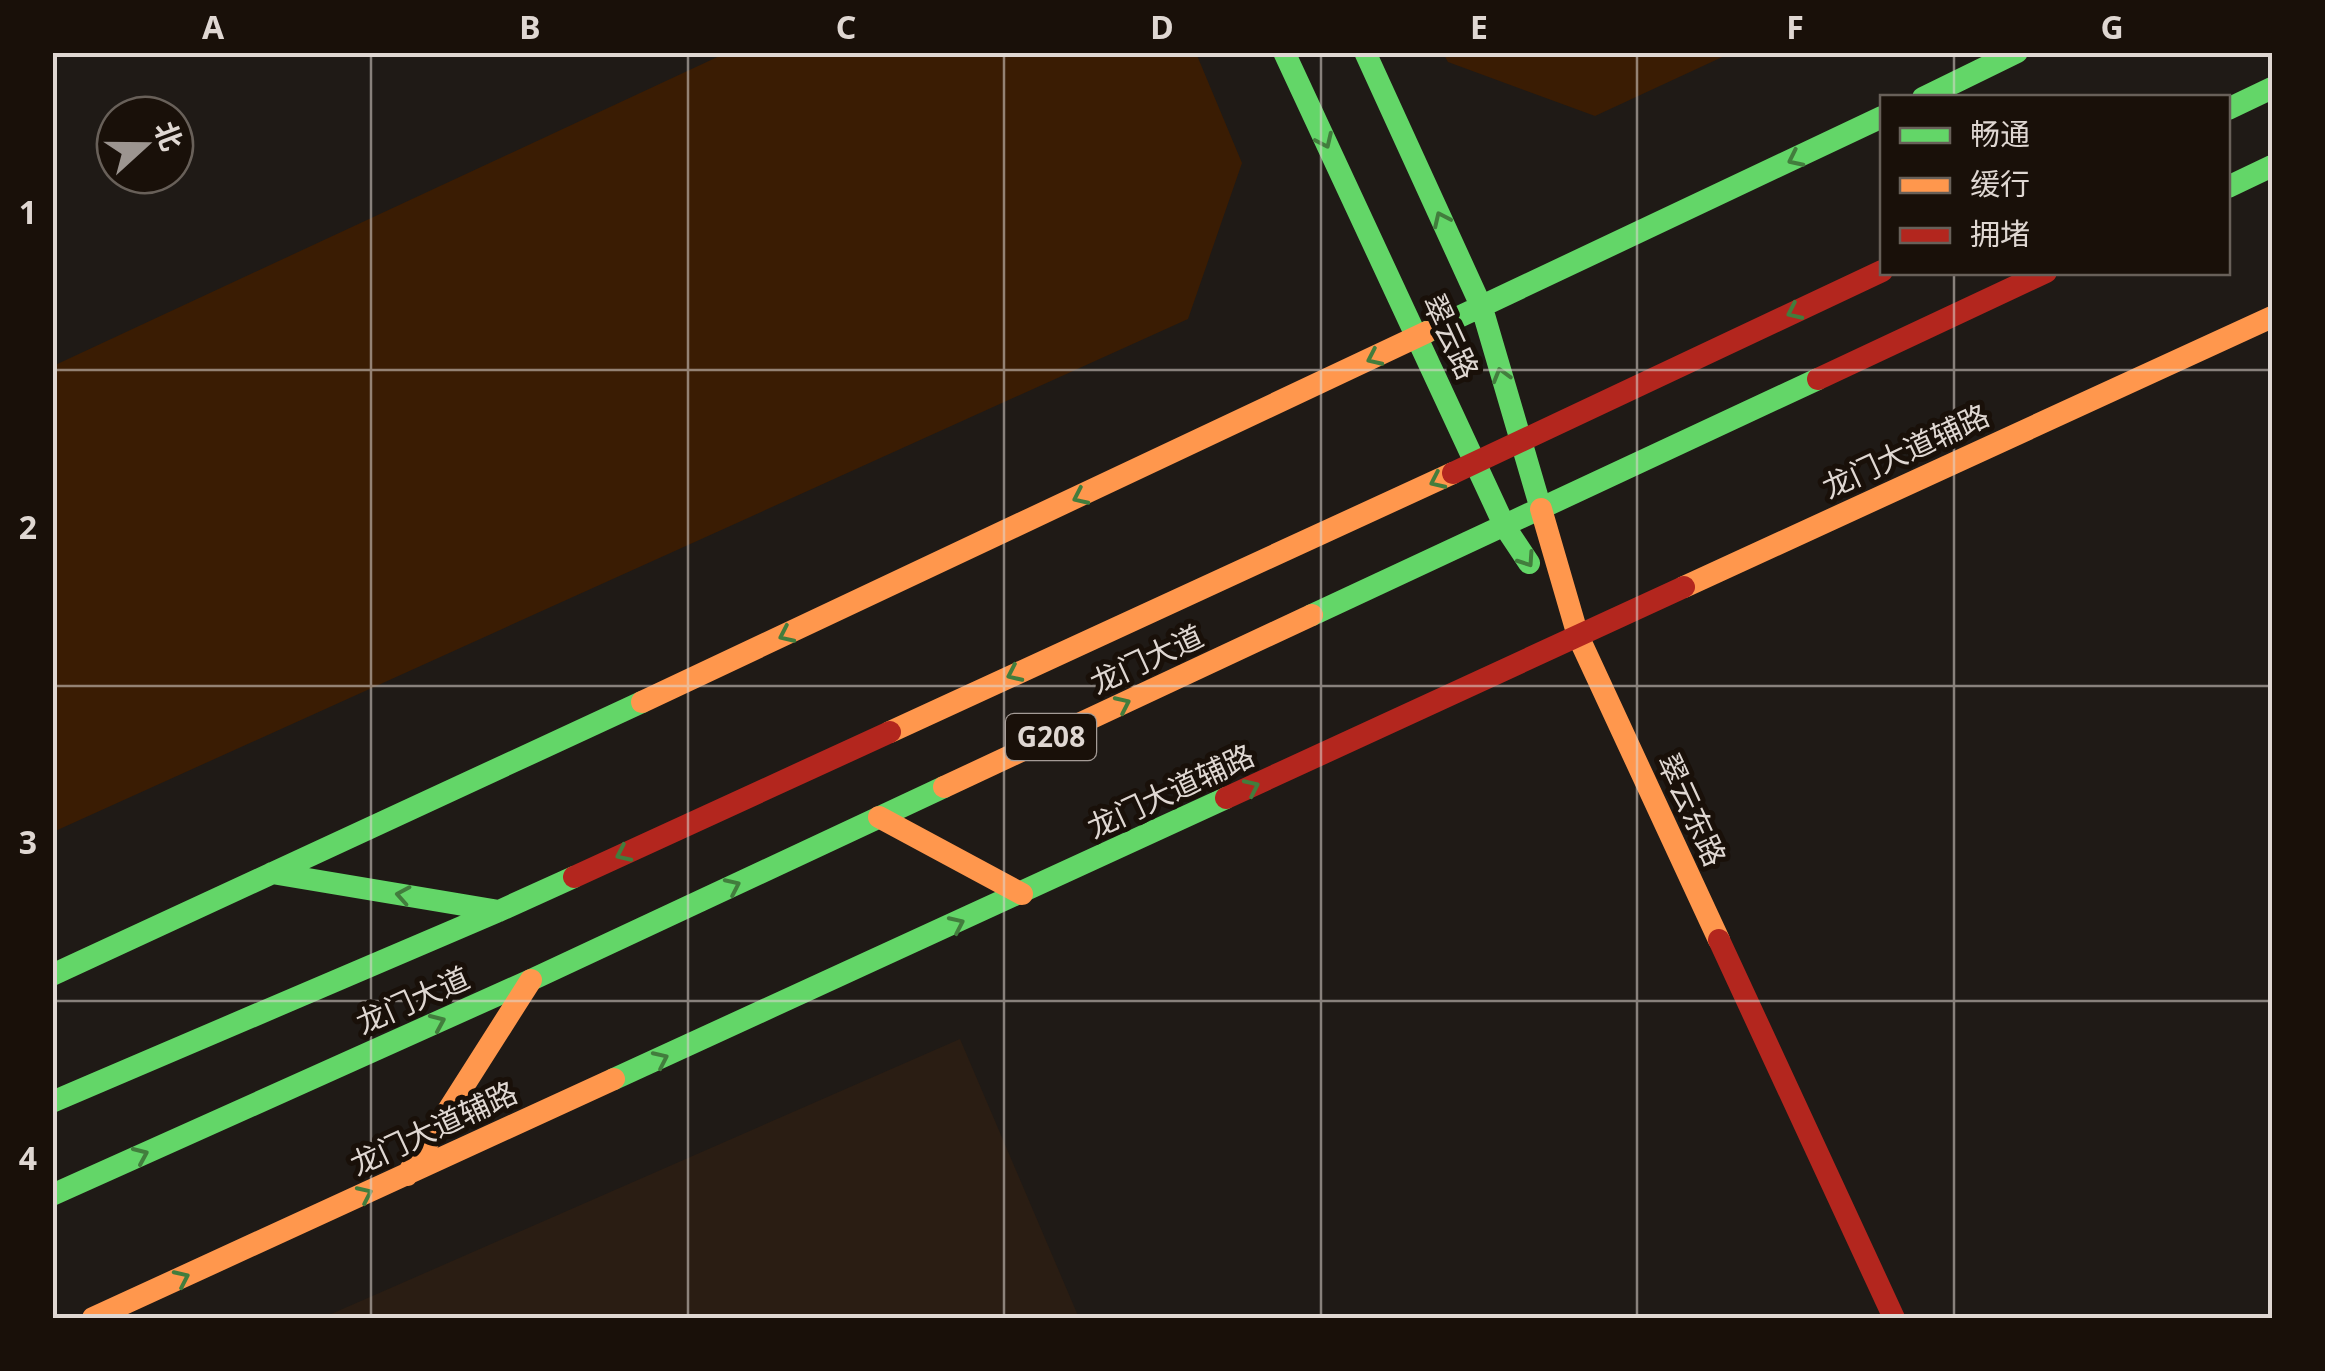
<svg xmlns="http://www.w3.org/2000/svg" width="2325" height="1371" font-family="'Noto Sans','Noto Sans SC',sans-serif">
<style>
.built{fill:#2a1d13}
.green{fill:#3a1c03}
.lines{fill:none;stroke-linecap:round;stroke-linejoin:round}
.fast{stroke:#63d668;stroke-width:22}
.slow{stroke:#ff974d;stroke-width:22}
.jam{stroke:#b3261e;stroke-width:22}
.oneway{stroke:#427d3d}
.grid{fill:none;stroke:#dfd7d2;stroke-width:2.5;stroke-opacity:0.55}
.labels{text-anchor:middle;stroke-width:10;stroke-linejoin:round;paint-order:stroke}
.shield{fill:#191009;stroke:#a49b96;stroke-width:2.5}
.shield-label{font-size:28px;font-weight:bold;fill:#dfd7d2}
.street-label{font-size:30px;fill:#dfd7d2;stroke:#191009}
.neatline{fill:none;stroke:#dfd7d2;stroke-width:4}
.grid-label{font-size:32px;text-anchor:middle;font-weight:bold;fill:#dfd7d2}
</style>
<rect width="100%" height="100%" fill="#1f1a16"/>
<path class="built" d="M 960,1039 L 1079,1318 L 322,1318 Z"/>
<path class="green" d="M 726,53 L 1196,53 L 1242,163 L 1188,319 L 53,832 L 53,366 Z
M 1443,53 L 1731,53 L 1595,116 L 1448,62 Z"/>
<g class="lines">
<path class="fast" d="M 1284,52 L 1505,527 L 1529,563
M 1365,52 L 1482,308 L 1541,509
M 1923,98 L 2017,52
M 2228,109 L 2272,88
M 2228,187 L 2272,166
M 1427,332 L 1882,117
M 1312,615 L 1818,379
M 272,873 L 499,911
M 52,975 L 642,702
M 614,1079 L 1226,798
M 52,1102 L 499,911 L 574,877
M 52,1195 L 531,980 L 944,787"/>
<path class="slow" d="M 1541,509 L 1578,636 L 1719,940
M 1684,587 L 2272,317
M 642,702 L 1427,332
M 890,732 L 1453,473
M 944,787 L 1312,615
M 879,817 L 1022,894
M 407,1175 L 531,980
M 93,1318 L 614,1079"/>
<path class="jam" d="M 1818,379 L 2046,272
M 1453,473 L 1882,271
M 1226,798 L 1684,587
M 574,877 L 890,732
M 1719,940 L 1894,1318"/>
</g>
<defs><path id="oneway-chevron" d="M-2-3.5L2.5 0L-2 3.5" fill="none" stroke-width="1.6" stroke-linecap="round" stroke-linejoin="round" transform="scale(2.5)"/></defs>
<g class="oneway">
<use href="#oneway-chevron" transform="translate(1325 141) rotate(65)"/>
<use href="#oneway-chevron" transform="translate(1795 159) rotate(154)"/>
<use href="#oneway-chevron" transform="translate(1441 219) rotate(-115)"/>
<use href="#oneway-chevron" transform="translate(1794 312) rotate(155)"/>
<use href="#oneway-chevron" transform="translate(1374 358) rotate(155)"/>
<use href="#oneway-chevron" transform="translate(1501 375) rotate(-106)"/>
<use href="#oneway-chevron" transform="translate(1437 481) rotate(155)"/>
<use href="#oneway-chevron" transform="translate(1080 497) rotate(155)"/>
<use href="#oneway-chevron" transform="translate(1527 560) rotate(56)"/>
<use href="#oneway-chevron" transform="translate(786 635) rotate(155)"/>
<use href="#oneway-chevron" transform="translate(1014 674) rotate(155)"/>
<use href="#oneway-chevron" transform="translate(1123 704) rotate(-25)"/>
<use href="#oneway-chevron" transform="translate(1252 787) rotate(-25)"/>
<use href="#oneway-chevron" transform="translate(623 854) rotate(155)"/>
<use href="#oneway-chevron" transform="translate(733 886) rotate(-25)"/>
<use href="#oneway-chevron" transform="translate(403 895) rotate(-170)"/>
<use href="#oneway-chevron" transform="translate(957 924) rotate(-25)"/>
<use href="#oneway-chevron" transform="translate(438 1022) rotate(-24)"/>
<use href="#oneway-chevron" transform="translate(661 1059) rotate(-25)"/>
<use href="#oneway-chevron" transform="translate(141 1155) rotate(-24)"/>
<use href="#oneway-chevron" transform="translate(365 1194) rotate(-25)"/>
<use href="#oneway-chevron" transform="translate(182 1278) rotate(-25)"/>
</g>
<path class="grid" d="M 371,52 L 371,1318M 688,52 L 688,1318M 1004,52 L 1004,1318M 1321,52 L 1321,1318M 1637,52 L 1637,1318M 1954,52 L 1954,98M 1954,272 L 1954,1318M 52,370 L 2272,370M 52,686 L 2272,686M 52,1001 L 2272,1001"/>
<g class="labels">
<rect class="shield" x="1006" y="714" width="90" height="46" rx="8"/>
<g class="shield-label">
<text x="1051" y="747">G208</text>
</g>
<g class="street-label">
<text transform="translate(1450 337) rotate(65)" y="10">翠云路</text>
<text transform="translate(1906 452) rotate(-25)" y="10">龙门大道辅路</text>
<text transform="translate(1147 660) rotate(-25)" y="10">龙门大道</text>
<text transform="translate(1171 792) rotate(-25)" y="10">龙门大道辅路</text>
<text transform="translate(1691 810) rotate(65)" y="10">翠云东路</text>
<text transform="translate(413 1001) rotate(-24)" y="10">龙门大道</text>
<text transform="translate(434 1129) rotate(-25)" y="10">龙门大道辅路</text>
</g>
</g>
<rect width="2325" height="1371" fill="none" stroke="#191009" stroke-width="110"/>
<rect x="1880" y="95" width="350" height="180" fill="#191009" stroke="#686059" stroke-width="2.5"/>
<rect x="1900" y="128" width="50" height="15" fill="#63d668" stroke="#686059" stroke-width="2.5"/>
<text x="1970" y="145" font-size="30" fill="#dfd7d2">畅通</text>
<rect x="1900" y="178" width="50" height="15" fill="#ff974d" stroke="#686059" stroke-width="2.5"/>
<text x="1970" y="195" font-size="30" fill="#dfd7d2">缓行</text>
<rect x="1900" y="228" width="50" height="15" fill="#b3261e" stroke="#686059" stroke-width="2.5"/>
<text x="1970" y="245" font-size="30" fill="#dfd7d2">拥堵</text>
<g transform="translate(145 145) rotate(69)"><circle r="48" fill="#191009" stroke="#686059" stroke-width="2.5"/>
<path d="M0-8L18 38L0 25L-18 38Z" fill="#9c9590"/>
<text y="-15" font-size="28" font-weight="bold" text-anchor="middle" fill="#dfd7d2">北</text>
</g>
<rect x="55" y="55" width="2215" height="1261" class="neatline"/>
<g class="grid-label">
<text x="213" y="39">A</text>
<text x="530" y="39">B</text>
<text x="846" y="39">C</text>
<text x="1162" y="39">D</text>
<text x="1479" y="39">E</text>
<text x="1795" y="39">F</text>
<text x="2112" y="39">G</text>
<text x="28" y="224">1</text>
<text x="28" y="539">2</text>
<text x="28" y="854">3</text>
<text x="28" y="1170">4</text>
</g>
</svg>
